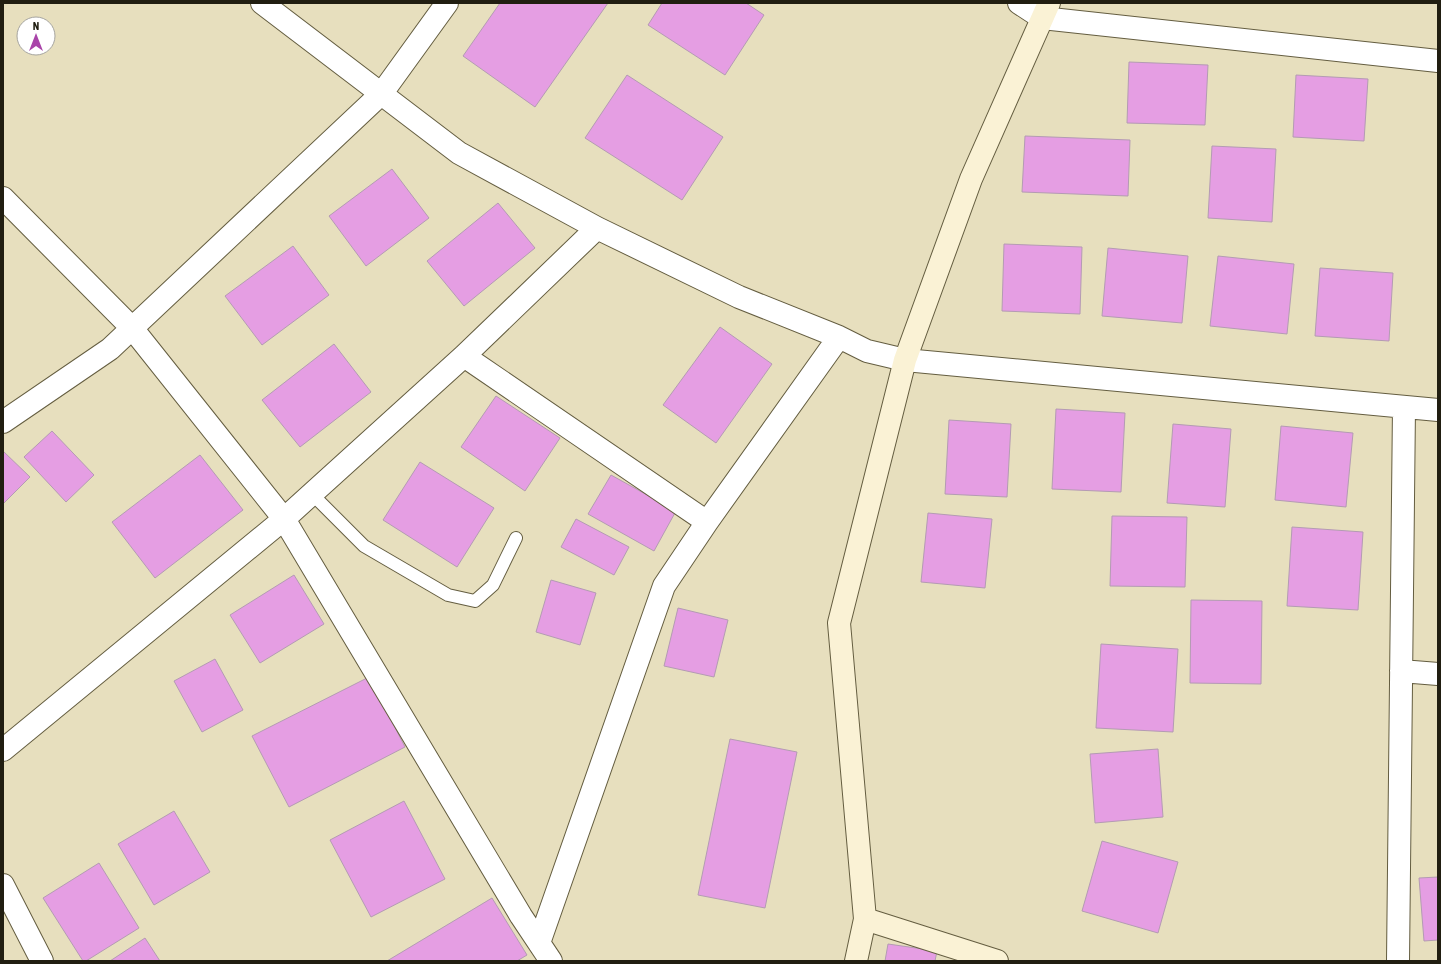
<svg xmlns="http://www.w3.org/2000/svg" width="1441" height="964" font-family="'Asap Condensed',sans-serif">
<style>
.building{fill:#e59ee3;stroke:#b49bb3}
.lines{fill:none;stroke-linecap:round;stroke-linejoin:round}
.lane-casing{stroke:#645d40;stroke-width:14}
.street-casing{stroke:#645d40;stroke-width:24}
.secondary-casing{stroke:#645d40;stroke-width:24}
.lane{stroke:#fff;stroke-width:12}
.street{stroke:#fff;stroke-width:22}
.secondary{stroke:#faf2d5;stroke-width:22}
</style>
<rect width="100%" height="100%" fill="#e7dfbe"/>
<path class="building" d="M 500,3 L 608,3 L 535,107 L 463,56 Z
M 662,3 L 746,3 L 764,15 L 725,75 L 648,25 Z
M 1129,62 L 1208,65 L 1205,125 L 1127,123 Z
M 627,75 L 723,137 L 682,200 L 585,138 Z
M 1296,75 L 1368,79 L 1364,141 L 1293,137 Z
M 1025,136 L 1130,140 L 1128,196 L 1022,192 Z
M 1212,146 L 1276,149 L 1272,222 L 1208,218 Z
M 392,169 L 429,218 L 366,266 L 329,216 Z
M 498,203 L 535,248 L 464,306 L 427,261 Z
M 1004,244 L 1082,247 L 1080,314 L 1002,311 Z
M 293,246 L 329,295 L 262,345 L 225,296 Z
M 1108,248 L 1188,256 L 1182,323 L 1102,316 Z
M 1218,256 L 1294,264 L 1287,334 L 1210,326 Z
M 1320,268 L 1393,273 L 1389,341 L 1315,336 Z
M 720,327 L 772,364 L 716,443 L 663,405 Z
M 334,344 L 371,392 L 300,447 L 262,400 Z
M 496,396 L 560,438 L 525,491 L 461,447 Z
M 1056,409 L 1125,413 L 1121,492 L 1052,489 Z
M 949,420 L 1011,424 L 1007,497 L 945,494 Z
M 1173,424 L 1231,429 L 1225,507 L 1167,503 Z
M 1281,426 L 1353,433 L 1346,507 L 1275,500 Z
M 52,431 L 94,475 L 66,502 L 24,457 Z
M 3,451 L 30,477 L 3,504 Z
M 200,455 L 243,510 L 155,578 L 112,522 Z
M 420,462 L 494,508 L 457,567 L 383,520 Z
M 611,475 L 676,511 L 654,551 L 588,514 Z
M 928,513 L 992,519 L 985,588 L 921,582 Z
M 1112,516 L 1187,517 L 1185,587 L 1110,586 Z
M 576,519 L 629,547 L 614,575 L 561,547 Z
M 1292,527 L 1363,532 L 1358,610 L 1287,606 Z
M 294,575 L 324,624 L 260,663 L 230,615 Z
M 551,580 L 596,593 L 580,645 L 536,632 Z
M 1191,600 L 1262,601 L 1261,684 L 1190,683 Z
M 678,608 L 728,620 L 714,677 L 664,666 Z
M 1101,644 L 1178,649 L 1173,732 L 1096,728 Z
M 215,659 L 243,710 L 202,732 L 174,681 Z
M 369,677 L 405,747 L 289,807 L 252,736 Z
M 730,739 L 797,752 L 765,908 L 698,895 Z
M 1158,749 L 1163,817 L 1095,823 L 1090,754 Z
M 404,801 L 445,879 L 371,917 L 330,840 Z
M 174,811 L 210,872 L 154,905 L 118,844 Z
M 1102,841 L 1178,862 L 1158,933 L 1082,911 Z
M 99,863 L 139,928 L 86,961 L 83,961 L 43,898 Z
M 1438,877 L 1438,940 L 1424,941 L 1419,878 Z
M 492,898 L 527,955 L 517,961 L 387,961 Z
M 145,938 L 160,961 L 110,961 Z
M 888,944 L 937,951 L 935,961 L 885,961 Z"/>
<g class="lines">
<g class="lane-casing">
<path id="lane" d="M 312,494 L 364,546 L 448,595 L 475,601 L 493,585 L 516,538"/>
</g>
<g class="street-casing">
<path id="street" d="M 262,3 L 459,153 L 597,228 L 739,297 L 839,337 L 867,351 L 905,360 L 1438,410
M 1019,3 L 1042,18 L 1438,61
M 3,198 L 132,328 L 284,519 L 521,916 L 551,961
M 464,356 L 707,522
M 3,422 L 110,349 L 382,93 L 447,3
M 1401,671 L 1438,674
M 3,750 L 284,519 L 464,356 L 597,228
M 3,885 L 42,961
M 539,943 L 664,586 L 707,522 L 839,337
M 1398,961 L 1404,407"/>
</g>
<g class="secondary-casing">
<path id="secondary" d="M 865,919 L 997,961
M 856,961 L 865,919 L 839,623 L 905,360 L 971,179 L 1049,3"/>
</g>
<use href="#lane" class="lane"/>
<use href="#street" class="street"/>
<use href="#secondary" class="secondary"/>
</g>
<rect width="1441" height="964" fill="none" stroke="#211e11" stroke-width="8"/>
<g transform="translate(36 36)"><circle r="19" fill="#ffffff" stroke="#a6a5a0"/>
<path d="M0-3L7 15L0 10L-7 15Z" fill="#a944a9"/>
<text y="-6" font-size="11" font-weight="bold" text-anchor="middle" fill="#211e11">N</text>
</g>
</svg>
